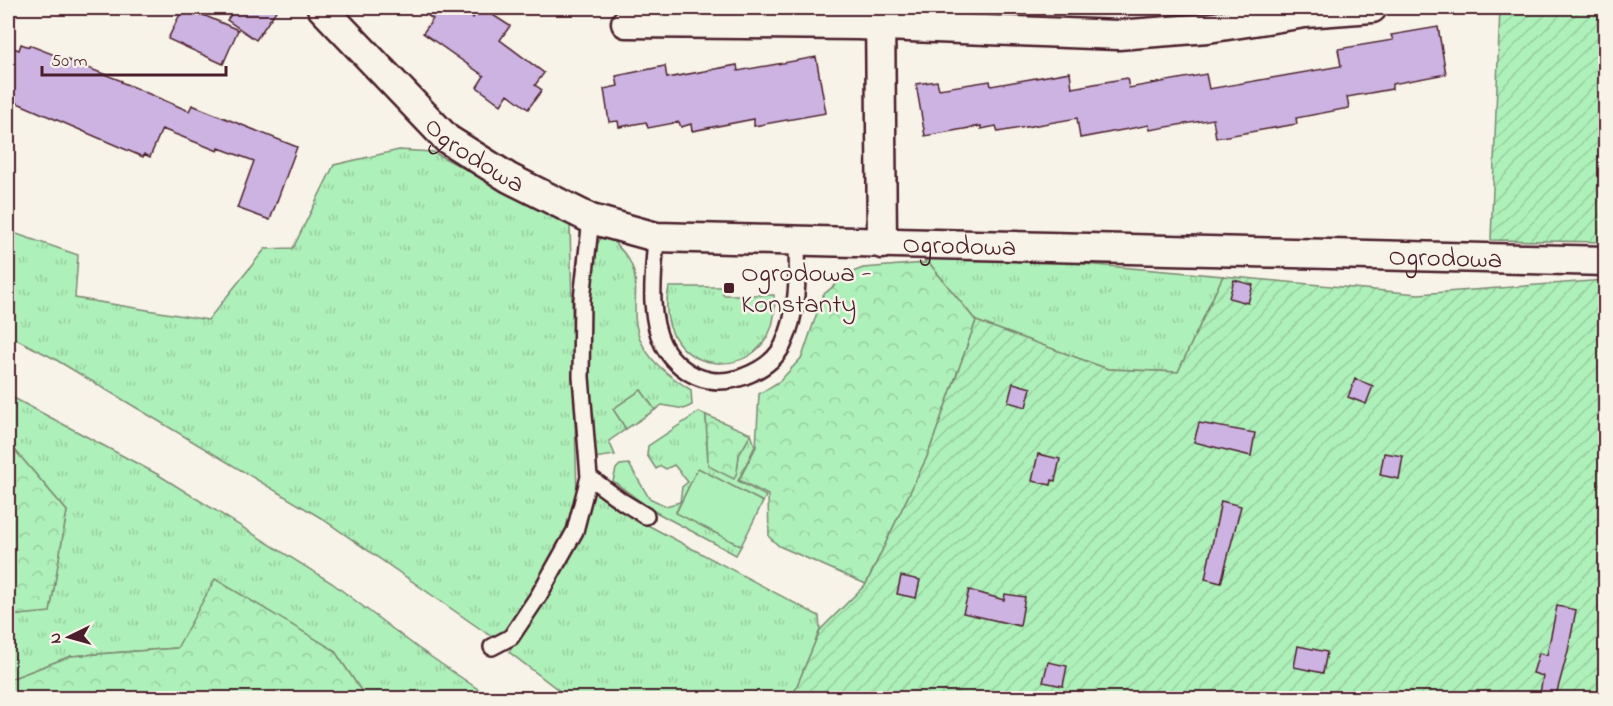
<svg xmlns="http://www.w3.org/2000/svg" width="1613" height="706" font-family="'Indie Flower',sans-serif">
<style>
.grass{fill:url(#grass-tufts);stroke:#7c8872;stroke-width:1.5}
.forest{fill:url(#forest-crowns);stroke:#7c8872;stroke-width:1.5}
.garden{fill:url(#garden-furrows);stroke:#7c8872;stroke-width:1.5}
.pitch{fill:#aef0b9;stroke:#7c8872;stroke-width:1.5}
.building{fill:#cdb3e1;stroke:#4a1f2b;stroke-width:1.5}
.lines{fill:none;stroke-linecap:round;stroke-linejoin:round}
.lane-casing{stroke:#4a1f2b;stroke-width:20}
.street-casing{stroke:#4a1f2b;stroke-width:33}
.lane{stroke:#f7f3e8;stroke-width:15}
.street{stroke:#f7f3e8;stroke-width:28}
.poi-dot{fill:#4a1f2b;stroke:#f7f3e8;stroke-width:2}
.labels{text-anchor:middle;stroke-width:5;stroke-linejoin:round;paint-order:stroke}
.street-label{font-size:27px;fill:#4a1f2b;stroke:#f7f3e8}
.poi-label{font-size:27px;fill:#4a1f2b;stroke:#f7f3e8;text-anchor:start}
</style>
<defs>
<pattern id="grass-tufts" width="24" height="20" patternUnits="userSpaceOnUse" patternTransform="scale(1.5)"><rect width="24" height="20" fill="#aef0b9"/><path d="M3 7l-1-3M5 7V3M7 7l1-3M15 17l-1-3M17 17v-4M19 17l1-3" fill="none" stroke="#97cd9f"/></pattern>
<pattern id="forest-crowns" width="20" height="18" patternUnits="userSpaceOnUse" patternTransform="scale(1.5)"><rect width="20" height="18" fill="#aef0b9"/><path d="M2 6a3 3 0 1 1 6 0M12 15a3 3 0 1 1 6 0" fill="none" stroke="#97cd9f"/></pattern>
<pattern id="garden-furrows" width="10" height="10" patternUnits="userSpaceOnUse" patternTransform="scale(1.5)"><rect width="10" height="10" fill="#aef0b9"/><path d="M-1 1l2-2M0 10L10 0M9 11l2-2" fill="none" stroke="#97cd9f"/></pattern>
</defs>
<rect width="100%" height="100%" fill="#f7f3e8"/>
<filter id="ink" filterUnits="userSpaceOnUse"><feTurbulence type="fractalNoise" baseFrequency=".0167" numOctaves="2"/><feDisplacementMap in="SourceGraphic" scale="12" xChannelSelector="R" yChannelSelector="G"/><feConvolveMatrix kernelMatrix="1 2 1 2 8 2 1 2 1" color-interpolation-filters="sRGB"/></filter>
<g filter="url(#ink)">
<path class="grass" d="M 399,150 L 433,152 L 570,225 L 577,498 L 569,529 L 540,582 L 506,631 L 492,637 L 321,518 L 53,358 L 8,335 L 8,231 L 78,255 L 75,298 L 208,320 L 265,249 L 293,248 L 334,165 Z
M 604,232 C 613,242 626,252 631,264 C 638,279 635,294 635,310 C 634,350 661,371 691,390 L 692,405 L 684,409 L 662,405 L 655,410 L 641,390 L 613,409 L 626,429 L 609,441 L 615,455 L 594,458 L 586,340 L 597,245 Z
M 925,258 L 1049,261 L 1223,276 L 1178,372 L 1108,369 L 976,321 Z
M 669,287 L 723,287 L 723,295 L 774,295 C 785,390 648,384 669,287 Z
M 8,395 L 157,474 L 332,583 L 418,648 L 491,698 L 366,698 L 334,650 L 177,648 L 71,656 L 8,680 L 8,616 L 50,611 L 67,511 L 8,442 Z
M 699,412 L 706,415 L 708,464 L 737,472 L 739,455 L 751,434 L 755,446 L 738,481 L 766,496 L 763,502 L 698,469 L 676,512 L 741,546 L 736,555 L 652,510 L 613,481 L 616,469 L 620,465 L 629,464 L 649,498 L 666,506 L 680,502 L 682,487 L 688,482 L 674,465 L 666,469 L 661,466 L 656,469 L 647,455 L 648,446 Z
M 596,489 L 625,513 L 819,616 L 820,630 L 792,698 L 569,698 L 509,652 L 554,582 L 592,493 Z"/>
<path class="forest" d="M 925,258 L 976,321 L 927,457 L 866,584 L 779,546 L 769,537 L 768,495 L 739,480 L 756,447 L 759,394 L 780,381 L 802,357 L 823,295 L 848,274 L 863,268 L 925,263 Z
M 706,415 L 751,434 L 739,455 L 737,472 L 734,479 L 712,468 L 708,464 Z
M 8,442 L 67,511 L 50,612 L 8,616 Z
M 215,579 L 334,650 L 366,698 L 8,698 L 8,680 L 71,656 L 177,648 Z"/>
<path class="garden" d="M 1500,8 L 1605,8 L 1605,242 L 1491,240 Z
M 1223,276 L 1418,294 L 1605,280 L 1605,698 L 792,698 L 820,630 L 866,584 L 927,457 L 976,321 L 1108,369 L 1178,372 Z"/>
<path class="pitch" d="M 641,390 L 655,410 L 626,429 L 613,409 Z
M 698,468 L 763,502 L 741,546 L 676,513 Z"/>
<path class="building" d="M 183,8 L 187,8 L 238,30 L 223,64 L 168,39 Z
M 236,8 L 278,8 L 256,40 L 227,20 Z
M 416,8 L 456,8 L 473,18 L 479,8 L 482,8 L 510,26 L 500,40 L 544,73 L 535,85 L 542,90 L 528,109 L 508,94 L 501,105 L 477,87 L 484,76 L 423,33 L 433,19 Z
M 1438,27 L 1446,74 L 1392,84 L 1392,89 L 1347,97 L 1349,108 L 1296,118 L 1297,124 L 1216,138 L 1213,119 L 1150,130 L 1149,125 L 1080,138 L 1077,118 L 998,132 L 996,126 L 981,129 L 981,126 L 925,136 L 916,84 L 937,81 L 939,89 L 990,81 L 991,86 L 1070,72 L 1072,88 L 1127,78 L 1129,88 L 1206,74 L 1209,89 L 1341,66 L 1338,49 L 1393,40 L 1391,35 Z
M 21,44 L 29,47 L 29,45 L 122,81 L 121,82 L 189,111 L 192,105 L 297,147 L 270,220 L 237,208 L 254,161 L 219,148 L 218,151 L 162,129 L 150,157 L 144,154 L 143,157 L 8,99 L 8,46 L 19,50 Z
M 816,57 L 826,113 L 754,126 L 754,119 L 692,131 L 691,124 L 681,127 L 679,122 L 648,128 L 646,122 L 619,127 L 618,121 L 609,122 L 604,89 L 618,86 L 616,76 L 665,66 L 667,78 L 737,65 L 738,71 Z
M 1234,280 L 1253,285 L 1248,303 L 1229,298 Z
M 1355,379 L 1373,386 L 1366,404 L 1348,397 Z
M 1013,383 L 1031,388 L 1026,407 L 1008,402 Z
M 1199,423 L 1255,433 L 1251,456 L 1194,442 Z
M 1384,453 L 1403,456 L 1399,479 L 1380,475 Z
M 1038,454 L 1060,459 L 1055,481 L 1052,480 L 1051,485 L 1032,481 Z
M 1221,501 L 1241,506 L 1221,583 L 1205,579 Z
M 901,576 L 920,580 L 916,598 L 897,594 Z
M 969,590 L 1004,600 L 1005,594 L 1025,597 L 1020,626 L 963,613 Z
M 1557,606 L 1576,610 L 1568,651 L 1555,699 L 1539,699 L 1543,676 L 1533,673 L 1539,653 L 1547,655 Z
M 1298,646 L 1327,652 L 1323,673 L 1294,667 Z
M 1048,662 L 1067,666 L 1063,686 L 1043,682 Z"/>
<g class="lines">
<g class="lane-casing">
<path id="lane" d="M 656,237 C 654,272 647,313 663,345 C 672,362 690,377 709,380 C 735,385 771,369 783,345 C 798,313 798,277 797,242
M 589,477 L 623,502 L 646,516
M 492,647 L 511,637 L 539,595 L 575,531 L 589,477 L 581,377 L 582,299 L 591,219"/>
</g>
<g class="street-casing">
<g id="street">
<path id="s1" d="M 322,8 L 447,139 L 509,178 L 591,219 L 656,237 L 1606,261"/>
<path d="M 880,8 L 882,244"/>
<path d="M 626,23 L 858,25 L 1118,35 L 1208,28 L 1305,13 L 1372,8"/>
</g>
</g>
<use href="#lane" class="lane"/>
<use href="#street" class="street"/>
</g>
</g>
<rect class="poi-dot" x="723" y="282" width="12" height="12" rx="3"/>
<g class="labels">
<g class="street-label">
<text dy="9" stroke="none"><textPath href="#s1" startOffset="213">Ogrodowa</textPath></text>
<text dy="9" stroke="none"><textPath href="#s1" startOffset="717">Ogrodowa</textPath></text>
<text dy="9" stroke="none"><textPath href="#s1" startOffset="1203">Ogrodowa</textPath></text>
</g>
<g class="poi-label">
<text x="741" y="281">Ogrodowa -<tspan x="741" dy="31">Konstanty</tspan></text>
</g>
</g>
<rect width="1613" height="706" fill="none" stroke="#f7f3e8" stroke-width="30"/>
<rect x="15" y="15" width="1583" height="676" fill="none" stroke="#4a1f2b" stroke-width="2" filter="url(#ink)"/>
<g transform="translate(69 637) rotate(265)" stroke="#f7f3e8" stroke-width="4.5" paint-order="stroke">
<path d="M0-4.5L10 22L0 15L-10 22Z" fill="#4a1f2b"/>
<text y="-9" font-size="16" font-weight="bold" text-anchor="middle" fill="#4a1f2b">N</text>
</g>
<path d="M42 66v9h184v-9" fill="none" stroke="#4a1f2b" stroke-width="3"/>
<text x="51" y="66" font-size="18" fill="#4a1f2b" stroke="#f7f3e8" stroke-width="4.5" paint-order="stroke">50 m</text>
</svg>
